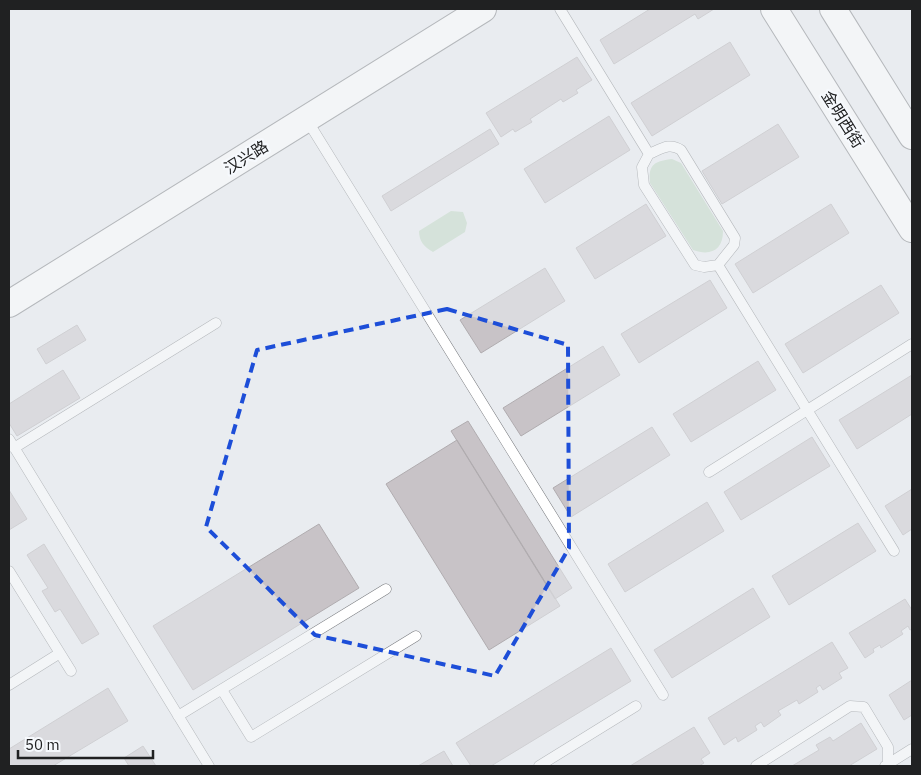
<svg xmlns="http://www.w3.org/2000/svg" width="921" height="775" font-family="'IBM Plex Sans','Noto Sans SC',sans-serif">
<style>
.green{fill:#bdd6be}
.building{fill:#c8c3c7;stroke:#b0acaf}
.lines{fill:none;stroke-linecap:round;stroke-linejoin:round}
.service-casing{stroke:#77797d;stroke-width:11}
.tertiary-casing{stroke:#77797d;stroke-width:28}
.service{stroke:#fff;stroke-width:10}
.tertiary{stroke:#fff;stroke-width:26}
.marked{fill:none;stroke:#1d4ed8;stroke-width:4;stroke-dasharray:10 6;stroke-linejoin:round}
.labels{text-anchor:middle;stroke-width:4.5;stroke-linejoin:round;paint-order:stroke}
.street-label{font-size:16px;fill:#202122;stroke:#f6f9fd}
</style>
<rect width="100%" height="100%" fill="#e9ecf0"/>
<path class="green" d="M 672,159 L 681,163 L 723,231 C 723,251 710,256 693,250 L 650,183 C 648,164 655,161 672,159 Z
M 451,211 L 463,212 L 467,223 L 465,232 L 433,252 C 424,247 419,241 419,231 Z"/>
<path class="building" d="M 650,9 L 714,9 L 698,19 L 695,14 L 614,64 L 600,40 Z
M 730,42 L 750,75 L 652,136 L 631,103 Z
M 577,57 L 592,80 L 576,90 L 578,93 L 563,102 L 561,99 L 530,119 L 532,122 L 515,132 L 513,129 L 501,137 L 486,113 Z
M 609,116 L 630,150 L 545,203 L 524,169 Z
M 778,124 L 799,157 L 722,204 L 702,171 Z
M 490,129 L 499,144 L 391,211 L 382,196 Z
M 646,204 L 666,236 L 595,279 L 576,248 Z
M 831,204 L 849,233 L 753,293 L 735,264 Z
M 545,268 L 565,301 L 481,353 L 460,320 Z
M 710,280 L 727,308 L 639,363 L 621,334 Z
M 881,285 L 899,313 L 803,373 L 785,344 Z
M 77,325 L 86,340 L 46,364 L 37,349 Z
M 603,346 L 620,375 L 521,436 L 503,408 Z
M 758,361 L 776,390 L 691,442 L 673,414 Z
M 63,370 L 80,398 L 17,436 L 9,423 L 9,404 Z
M 912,375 L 912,414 L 857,449 L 839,420 Z
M 468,421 L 572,588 L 555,599 L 451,431 Z
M 652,427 L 670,455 L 571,517 L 553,488 Z
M 812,437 L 830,466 L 741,520 L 724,492 Z
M 457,440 L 560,606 L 489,650 L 386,484 Z
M 912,489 L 912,529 L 903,535 L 885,506 Z
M 9,490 L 27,519 L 9,530 Z
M 707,502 L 724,531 L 625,592 L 608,564 Z
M 858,523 L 876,551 L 789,605 L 772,576 Z
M 319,524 L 359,588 L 193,690 L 153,626 Z
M 44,544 L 99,634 L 82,644 L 60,609 L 55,612 L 42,591 L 48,588 L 27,555 Z
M 753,588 L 770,617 L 672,678 L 654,650 Z
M 905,599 L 912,610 L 912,629 L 910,630 L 908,626 L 901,631 L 903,634 L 881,648 L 880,645 L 873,649 L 874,652 L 865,658 L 849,633 Z
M 832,642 L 848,668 L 839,673 L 842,678 L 823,690 L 820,685 L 816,688 L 818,692 L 799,704 L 797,700 L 778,711 L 781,715 L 764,727 L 761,722 L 755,726 L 757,730 L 738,742 L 736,737 L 724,745 L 708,718 Z
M 611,648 L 631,681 L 491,766 L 471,766 L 456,743 Z
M 912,680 L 912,715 L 904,720 L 889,695 Z
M 108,688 L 128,721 L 53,766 L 9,766 L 9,749 Z
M 861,723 L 877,749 L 849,766 L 792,766 L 819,750 L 816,745 L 830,737 L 833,741 Z
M 694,727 L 710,753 L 701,759 L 704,763 L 699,766 L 630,766 Z
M 143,746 L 156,766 L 129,766 L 124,758 Z
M 444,751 L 453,766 L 418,766 Z"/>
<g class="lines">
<g class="service-casing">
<path id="service" d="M 560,9 L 649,154 C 661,149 670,142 681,150 L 735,238 L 734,245 L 718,265 L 894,551
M 307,120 L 663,695
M 649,154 L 642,167 L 644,185 L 695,265 L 704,267 L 718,265
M 9,439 L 209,766
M 14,448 L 216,323
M 709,472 L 912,344
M 9,571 L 71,671
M 9,685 L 60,653
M 222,690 L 251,737 L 416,636
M 178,716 L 386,589
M 539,766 L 636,706
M 756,766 L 850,706 L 864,707 L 888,747 L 888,766
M 885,766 L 912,749"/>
</g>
<g class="tertiary-casing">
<path id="tertiary" d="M 774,9 L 912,229
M 833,9 L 912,136
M 9,304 L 483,9"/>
</g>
<use href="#service" class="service"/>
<use href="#tertiary" class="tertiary"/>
</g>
<path d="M0 0H921V775H0ZM 447,309 L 568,345 L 569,548 L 495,676 L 315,635 L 206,527 L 257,350 Z" fill="#e9ecf0" fill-opacity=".55" fill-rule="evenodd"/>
<path class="marked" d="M 447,309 L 568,345 L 569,548 L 495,676 L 315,635 L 206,527 L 257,350 Z"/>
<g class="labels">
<g class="street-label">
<text transform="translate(843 119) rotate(58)" y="6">金明西街</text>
<text transform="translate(246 157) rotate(-32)" y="6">汉兴路</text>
</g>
</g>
<rect width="921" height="775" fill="none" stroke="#202122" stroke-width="20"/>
<path d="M18 750v8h135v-8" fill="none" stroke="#202122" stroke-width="2.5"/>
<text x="25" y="750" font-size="15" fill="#202122" stroke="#f6f9fd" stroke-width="4" paint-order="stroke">50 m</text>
</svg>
